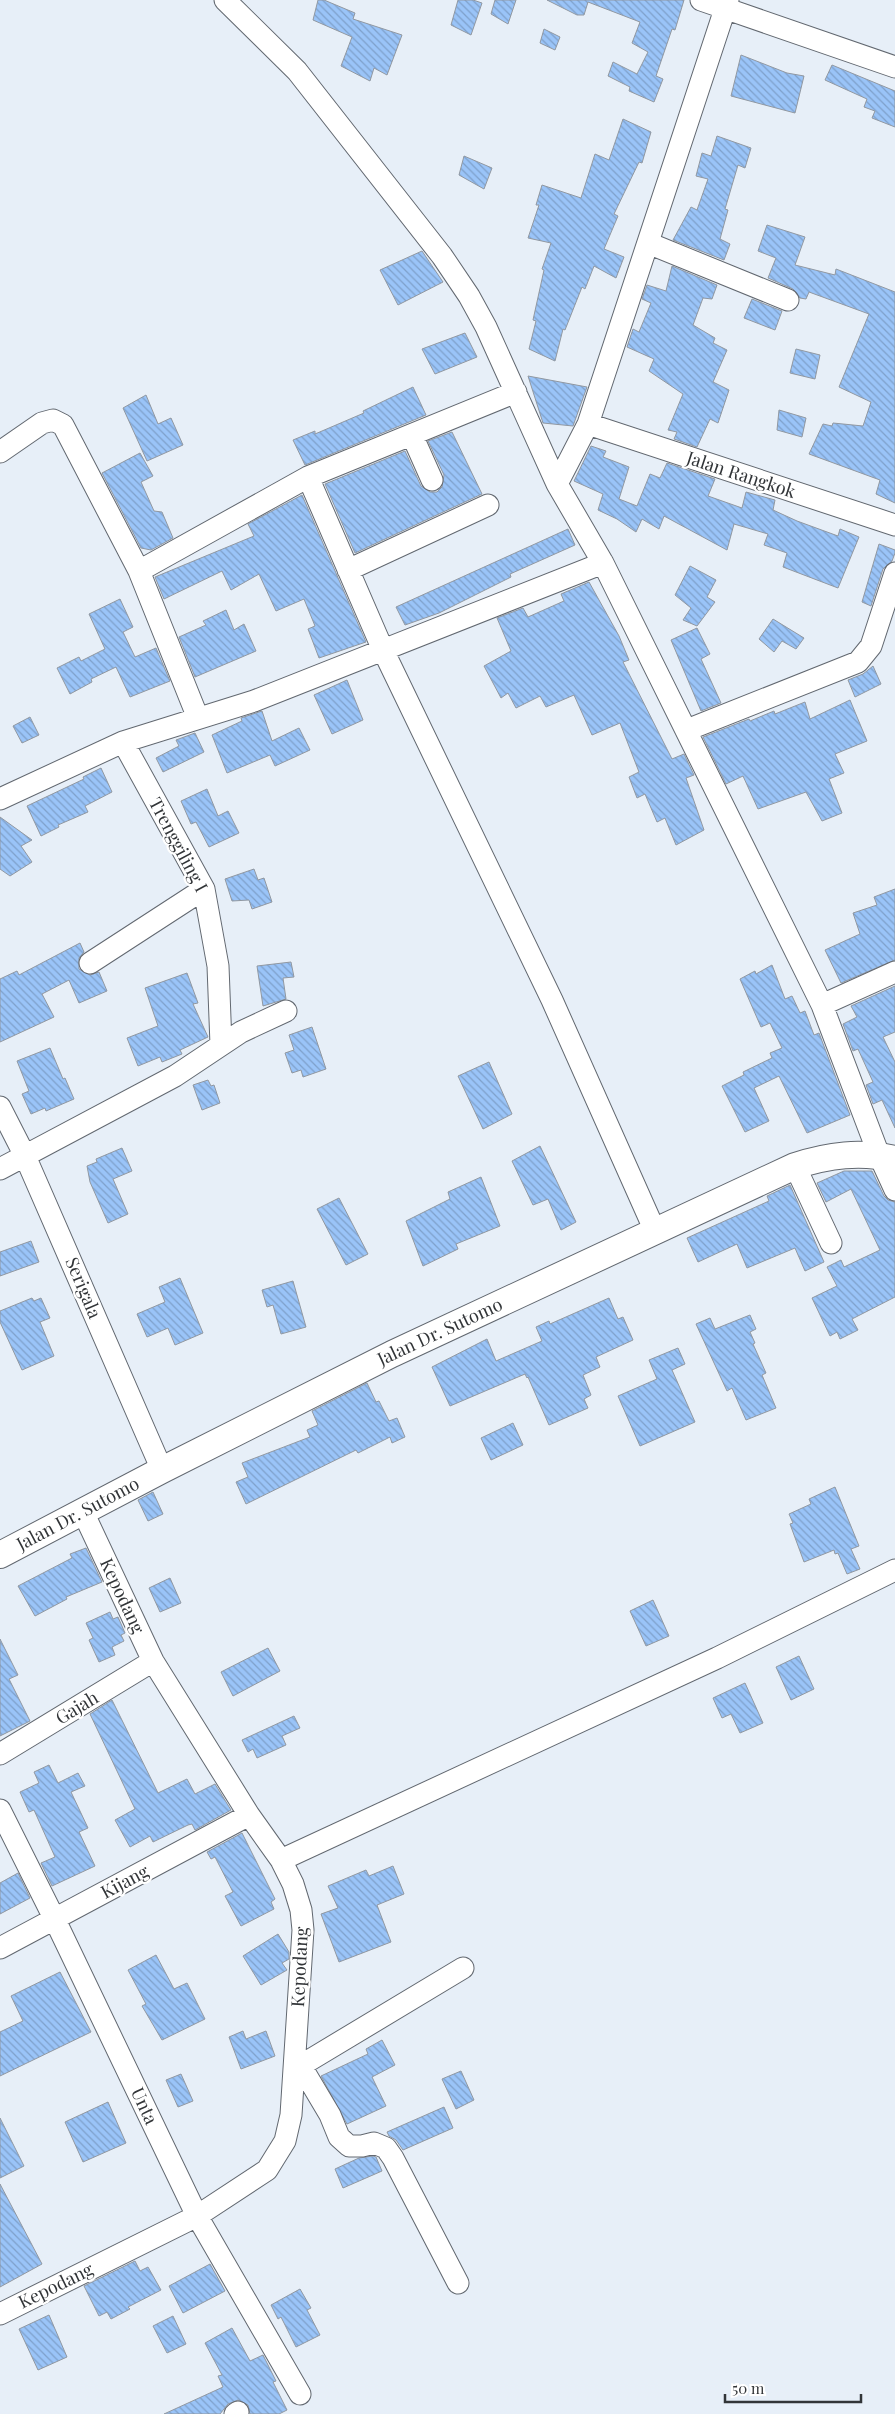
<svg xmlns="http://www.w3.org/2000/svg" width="895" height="2414" font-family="'Playfair Display',serif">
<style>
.building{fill:url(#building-back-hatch);stroke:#9198a1}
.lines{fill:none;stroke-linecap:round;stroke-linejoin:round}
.minor-casing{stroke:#626870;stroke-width:23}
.tertiary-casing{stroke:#626870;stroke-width:28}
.minor{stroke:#fff;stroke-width:21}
.tertiary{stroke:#fff;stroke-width:26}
.labels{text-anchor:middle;stroke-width:4.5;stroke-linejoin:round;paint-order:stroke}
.street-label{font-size:18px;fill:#323538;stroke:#fff}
</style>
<defs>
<pattern id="building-back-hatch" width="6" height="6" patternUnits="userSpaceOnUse" patternTransform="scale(1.25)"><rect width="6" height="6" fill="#9ac4f8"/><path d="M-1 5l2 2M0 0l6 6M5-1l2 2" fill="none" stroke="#7ea0ca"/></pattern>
</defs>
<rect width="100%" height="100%" fill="#e7eff8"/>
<path class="building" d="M 318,0 L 324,0 L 355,13 L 353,19 L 402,35 L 387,75 L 374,68 L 370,81 L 341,66 L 352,37 L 313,20 Z
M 458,0 L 473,0 L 482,3 L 471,35 L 451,25 Z
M 495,0 L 516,0 L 508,24 L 491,14 Z
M 547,0 L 684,0 L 675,30 L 672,29 L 656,76 L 663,79 L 654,102 L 629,91 L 630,87 L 608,76 L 613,62 L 637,74 L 648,52 L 632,43 L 640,22 L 588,2 L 584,15 L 577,15 Z
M 544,29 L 560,37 L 555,50 L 540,43 Z
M 741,55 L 787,73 L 804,76 L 795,113 L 731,96 Z
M 832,65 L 895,91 L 895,127 L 872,118 L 875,111 L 864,107 L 867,99 L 825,80 Z
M 623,119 L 651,132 L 642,163 L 639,162 L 614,214 L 618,216 L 604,249 L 624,257 L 616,278 L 594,266 L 585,289 L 582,287 L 565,330 L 563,329 L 555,361 L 529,349 L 536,321 L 533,320 L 544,270 L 542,269 L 551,243 L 528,238 L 539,205 L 536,205 L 542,185 L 581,198 L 595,154 L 609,160 Z
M 717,136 L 751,148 L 745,168 L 738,165 L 725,209 L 728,210 L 720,239 L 730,244 L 724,260 L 673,240 L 691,207 L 697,210 L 708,179 L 696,176 L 702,153 L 711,156 Z
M 464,156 L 492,168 L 484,189 L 459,175 Z
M 767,225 L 805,237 L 795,265 L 835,275 L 836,269 L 895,292 L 895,503 L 876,494 L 880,480 L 809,454 L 823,424 L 832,426 L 833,423 L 863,426 L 871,402 L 839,387 L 869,314 L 809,292 L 806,299 L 800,298 L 793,289 L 768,278 L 776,258 L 758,251 Z
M 422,251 L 443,282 L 398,305 L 380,270 Z
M 672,266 L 717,285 L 712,299 L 703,298 L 693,325 L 715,338 L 713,343 L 727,350 L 713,382 L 729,390 L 718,423 L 710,419 L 697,447 L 674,439 L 677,432 L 668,430 L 683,394 L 649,371 L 654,359 L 627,347 L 633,329 L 639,332 L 651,303 L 642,299 L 647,285 L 666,291 Z
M 752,299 L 782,311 L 775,330 L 744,318 Z
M 465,333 L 477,357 L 435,374 L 422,349 Z
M 796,349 L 820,355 L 815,379 L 790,373 Z
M 528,376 L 587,387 L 573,426 L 543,423 Z
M 413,387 L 426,415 L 305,465 L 293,440 L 315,431 L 315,434 L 364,413 L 363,411 Z
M 146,395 L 158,424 L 171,418 L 183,445 L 147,461 L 123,408 Z
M 779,410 L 806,418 L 802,437 L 777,430 Z
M 452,432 L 482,494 L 355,553 L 325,484 L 405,451 L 421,486 L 430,492 L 437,492 L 442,487 L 444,475 L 428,441 Z
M 591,446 L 606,451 L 603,457 L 629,467 L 619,499 L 637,506 L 650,474 L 660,478 L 667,463 L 715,479 L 708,496 L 742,508 L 746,492 L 775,500 L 773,510 L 797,521 L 838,536 L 840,529 L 859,537 L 838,588 L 783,567 L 787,553 L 764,545 L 768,534 L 734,524 L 727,550 L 664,516 L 659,529 L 642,519 L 636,532 L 617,519 L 598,510 L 603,494 L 574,481 Z
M 140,453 L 153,476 L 141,482 L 154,511 L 162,512 L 173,538 L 151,550 L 141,548 L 102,473 Z
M 302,495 L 366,642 L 319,658 L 308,629 L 315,626 L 304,599 L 276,611 L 259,574 L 231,590 L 222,571 L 164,599 L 155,577 L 254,536 L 248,524 Z
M 568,529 L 575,545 L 510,574 L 511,577 L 439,613 L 405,625 L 396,607 Z
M 879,544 L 895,550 L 895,553 L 892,561 L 883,569 L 871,606 L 862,602 Z
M 690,566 L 716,580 L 707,597 L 715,602 L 697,626 L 683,620 L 691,608 L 675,595 Z
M 589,582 L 619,636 L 629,660 L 623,662 L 672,759 L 684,754 L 694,775 L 686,778 L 704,830 L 676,845 L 665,818 L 657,822 L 645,794 L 637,798 L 629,777 L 639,772 L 620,723 L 592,735 L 574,695 L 546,707 L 540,696 L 516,708 L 508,693 L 501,698 L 484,666 L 511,651 L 497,618 L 523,608 L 528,617 L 564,601 L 561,594 Z
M 120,599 L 133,627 L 123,632 L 135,657 L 156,648 L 170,681 L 130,697 L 116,667 L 91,679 L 92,682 L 70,694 L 57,668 L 79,657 L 81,661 L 105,649 L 89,614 Z
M 226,610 L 234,630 L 244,624 L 256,651 L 195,677 L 179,637 L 206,625 L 203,621 Z
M 773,619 L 804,638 L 796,649 L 782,641 L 774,652 L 759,639 Z
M 697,628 L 710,654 L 701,659 L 721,703 L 701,711 L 671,640 Z
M 873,666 L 881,684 L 855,697 L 848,680 L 863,674 Z
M 347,680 L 363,720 L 332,734 L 314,695 Z
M 850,700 L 867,741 L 835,754 L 844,773 L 829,779 L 842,813 L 822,821 L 806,792 L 758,809 L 743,776 L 726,784 L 703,737 L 749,719 L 750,721 L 774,711 L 775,714 L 805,702 L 810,719 Z
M 262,711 L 272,741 L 299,728 L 310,750 L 275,766 L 270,755 L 227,773 L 212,735 L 242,721 L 241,718 Z
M 30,717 L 39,735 L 22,743 L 13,726 Z
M 195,733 L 204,752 L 163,772 L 156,758 L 179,746 L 176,740 Z
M 101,768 L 112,792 L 85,806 L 88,812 L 58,825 L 59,827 L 41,836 L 27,806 L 84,779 L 83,777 Z
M 207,789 L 218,816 L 228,811 L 239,833 L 209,847 L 196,822 L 191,824 L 181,801 Z
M 0,817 L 32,840 L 21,846 L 32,862 L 10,876 L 0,869 Z
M 254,869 L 258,880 L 264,878 L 272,902 L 252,909 L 249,900 L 232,901 L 225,879 Z
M 895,889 L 895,960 L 841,983 L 825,950 L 860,934 L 853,913 L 877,905 L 874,897 Z
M 80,943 L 84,952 L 79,958 L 79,969 L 90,975 L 99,972 L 107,991 L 79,1003 L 69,980 L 42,994 L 54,1017 L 0,1042 L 0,979 L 17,971 L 19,975 Z
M 291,962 L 294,977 L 283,978 L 286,999 L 263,1006 L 257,966 Z
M 772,965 L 785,999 L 792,996 L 800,1013 L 805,1011 L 814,1035 L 819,1033 L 850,1115 L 807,1133 L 779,1076 L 754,1088 L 769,1121 L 745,1132 L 722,1086 L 744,1075 L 743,1072 L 772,1058 L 770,1053 L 782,1048 L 770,1023 L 761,1027 L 740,979 L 755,971 L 756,974 Z
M 187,973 L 198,1003 L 193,1004 L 208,1037 L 180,1050 L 182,1054 L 162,1062 L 160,1057 L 138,1066 L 127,1038 L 158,1026 L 145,988 Z
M 895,986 L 895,1032 L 883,1037 L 895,1062 L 895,1128 L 882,1100 L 873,1104 L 866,1085 L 873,1082 L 858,1049 L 853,1051 L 843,1024 L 857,1017 L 851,1006 Z
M 312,1027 L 326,1069 L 303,1077 L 301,1070 L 292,1073 L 285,1053 L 294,1050 L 289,1035 Z
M 50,1048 L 63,1079 L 65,1078 L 74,1099 L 46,1111 L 45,1108 L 31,1114 L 22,1094 L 29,1091 L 17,1061 Z
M 489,1062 L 512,1114 L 483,1129 L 458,1076 Z
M 208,1080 L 211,1086 L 214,1085 L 220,1103 L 202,1110 L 193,1085 Z
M 540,1146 L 576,1222 L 561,1230 L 548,1199 L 533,1205 L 512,1161 Z
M 122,1148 L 132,1171 L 113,1179 L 128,1214 L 108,1223 L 90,1182 L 87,1166 L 97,1162 L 96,1159 Z
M 844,1171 L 872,1171 L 884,1196 L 888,1200 L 895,1202 L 895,1297 L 852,1319 L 858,1330 L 840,1339 L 837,1332 L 830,1336 L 812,1298 L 837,1286 L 827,1267 L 841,1260 L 844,1267 L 880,1250 L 851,1189 L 826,1202 L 817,1183 Z
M 481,1177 L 500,1226 L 456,1244 L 458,1249 L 423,1266 L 406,1221 L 450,1199 L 448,1192 Z
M 790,1185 L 824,1262 L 805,1271 L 795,1248 L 747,1268 L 737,1244 L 698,1262 L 687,1238 L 769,1201 L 767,1196 Z
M 339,1198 L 368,1254 L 346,1265 L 317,1209 Z
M 31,1241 L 39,1262 L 0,1276 L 0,1252 Z
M 180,1278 L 203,1333 L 175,1345 L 168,1328 L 147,1337 L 137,1314 L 165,1302 L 159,1287 Z
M 293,1281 L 306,1327 L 281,1334 L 273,1305 L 267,1307 L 262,1290 Z
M 32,1298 L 34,1301 L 41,1298 L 50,1318 L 40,1322 L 54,1356 L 22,1370 L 0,1322 L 0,1311 Z
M 609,1298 L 618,1319 L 623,1317 L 633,1340 L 596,1357 L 600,1367 L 583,1375 L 591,1395 L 584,1399 L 588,1408 L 549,1425 L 528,1377 L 527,1378 L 525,1374 L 450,1406 L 432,1367 L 487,1339 L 496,1361 L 542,1341 L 536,1327 L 549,1321 L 550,1324 Z
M 750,1315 L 756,1329 L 750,1332 L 755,1343 L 753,1344 L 766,1373 L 762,1375 L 776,1408 L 746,1420 L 732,1388 L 727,1391 L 696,1324 L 710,1318 L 715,1329 Z
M 678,1348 L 685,1364 L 672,1370 L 695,1422 L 640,1446 L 618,1396 L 657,1379 L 649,1360 Z
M 367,1383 L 376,1402 L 379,1401 L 389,1421 L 397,1418 L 405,1437 L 392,1443 L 390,1437 L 358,1453 L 356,1450 L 246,1504 L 236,1482 L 248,1477 L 242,1463 L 310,1437 L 307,1430 L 318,1425 L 312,1411 Z
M 513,1423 L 523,1445 L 491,1460 L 481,1438 Z
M 835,1487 L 859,1546 L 851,1549 L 860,1569 L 847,1574 L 838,1553 L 835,1554 L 834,1550 L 804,1562 L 790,1524 L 793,1523 L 789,1514 L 811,1504 L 809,1499 Z
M 153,1492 L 163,1514 L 148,1521 L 138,1500 Z
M 86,1548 L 102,1582 L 66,1597 L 67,1599 L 35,1616 L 18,1586 L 72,1558 L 70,1554 Z
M 170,1578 L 181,1603 L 160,1612 L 149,1588 Z
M 653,1600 L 669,1636 L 646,1646 L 630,1611 Z
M 110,1612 L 113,1619 L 118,1617 L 125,1633 L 121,1635 L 124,1641 L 112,1647 L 115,1655 L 99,1662 L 89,1640 L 93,1638 L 86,1623 Z
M 0,1639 L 18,1675 L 9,1679 L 30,1721 L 0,1736 Z
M 268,1648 L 280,1671 L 233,1696 L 221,1672 Z
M 799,1656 L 814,1689 L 791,1700 L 776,1667 Z
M 745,1683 L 763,1723 L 740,1733 L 731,1714 L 722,1718 L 713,1698 Z
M 112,1700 L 158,1793 L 187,1779 L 195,1794 L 215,1784 L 231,1810 L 195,1830 L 192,1824 L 188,1825 L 153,1842 L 150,1836 L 130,1847 L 115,1820 L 135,1809 L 90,1714 Z
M 294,1716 L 300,1728 L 282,1736 L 286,1745 L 257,1758 L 253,1749 L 248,1752 L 242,1740 Z
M 49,1765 L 58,1783 L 78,1773 L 85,1786 L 71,1792 L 88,1828 L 79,1832 L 95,1866 L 52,1886 L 41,1863 L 55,1857 L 34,1810 L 29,1812 L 20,1792 L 39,1783 L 34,1772 Z
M 242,1833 L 275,1899 L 271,1902 L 274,1909 L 241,1926 L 225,1896 L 233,1892 L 215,1857 L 211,1859 L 207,1852 Z
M 393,1866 L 404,1894 L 377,1905 L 391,1942 L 339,1962 L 321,1914 L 338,1908 L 328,1886 L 366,1870 L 369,1876 Z
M 18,1873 L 30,1898 L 0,1914 L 0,1883 Z
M 278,1934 L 289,1952 L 289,1959 L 282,1963 L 287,1970 L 261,1985 L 243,1956 Z
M 156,1955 L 174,1989 L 187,1983 L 205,2019 L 162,2040 L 142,2006 L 146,2004 L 128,1970 Z
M 60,1972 L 91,2032 L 0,2076 L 0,2032 L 23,2021 L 11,1996 Z
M 243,2031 L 246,2039 L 266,2031 L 275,2056 L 241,2069 L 229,2037 Z
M 382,2040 L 395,2065 L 372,2077 L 386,2106 L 347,2124 L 321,2076 L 368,2054 L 366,2049 Z
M 461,2071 L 474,2100 L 456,2109 L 442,2079 Z
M 181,2074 L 193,2101 L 178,2107 L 166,2080 Z
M 108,2102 L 126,2143 L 83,2162 L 65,2122 Z
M 444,2107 L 453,2128 L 403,2150 L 396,2140 L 389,2136 L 387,2132 Z
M 0,2118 L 24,2166 L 0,2178 Z
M 373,2156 L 376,2157 L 382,2171 L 343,2188 L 335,2169 L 359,2158 Z
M 0,2184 L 42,2264 L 0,2287 Z
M 135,2261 L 140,2271 L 148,2267 L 161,2290 L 128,2307 L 130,2309 L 111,2319 L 107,2312 L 99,2316 L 84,2286 Z
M 210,2264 L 225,2291 L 183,2313 L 169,2286 Z
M 300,2289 L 311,2308 L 307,2310 L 320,2335 L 296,2347 L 281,2317 L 278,2319 L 271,2305 Z
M 49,2315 L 67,2357 L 38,2370 L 19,2329 Z
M 173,2316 L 186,2344 L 167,2353 L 153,2326 Z
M 232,2328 L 250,2361 L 263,2355 L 276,2381 L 273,2382 L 287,2410 L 279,2414 L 250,2414 L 248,2405 L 238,2400 L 228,2404 L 220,2414 L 164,2414 L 223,2387 L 218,2376 L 222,2375 L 205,2343 Z"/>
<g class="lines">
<g class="minor-casing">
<path id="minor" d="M 225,0 L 297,71 L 442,256 L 469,296 L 486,327 L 557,484
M 701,0 L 895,67
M 728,0 L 588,424 L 557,484 L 603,563 L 822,1005 L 879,1155 L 895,1190
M 648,243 L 788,300
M 588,424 L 895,525
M 412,435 L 432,480
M 0,452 L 42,423 L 53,420 L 63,425 L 139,571 L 198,718
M 308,477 L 383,650 L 552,1000 L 655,1231
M 348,570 L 488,505
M 139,571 L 308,477 L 516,392
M 687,730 L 858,662 L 871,646 L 895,573
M 123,742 L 204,889 L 218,966 L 221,1045
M 0,799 L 123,742 L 254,701 L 603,563
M 90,963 L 204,889
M 822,1005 L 895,972
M 0,1107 L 25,1156 L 162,1470
M 795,1166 L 831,1243
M 0,1169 L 175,1076 L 241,1032 L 286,1011
M 0,1754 L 153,1661
M 0,1810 L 55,1920 L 197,2216 L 300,2394
M 281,1860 L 717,1658 L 895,1570
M 0,1948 L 249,1815
M 295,2056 L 330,2115 L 339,2137 L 349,2146 L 362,2146 L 374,2143 L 386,2148 L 393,2158 L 458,2283
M 300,2066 L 463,1968
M 0,2314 L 197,2216 L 267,2170 L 285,2141 L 291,2115 L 303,1930 L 301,1910 L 293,1884 L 281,1860 L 249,1815 L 153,1661 L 83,1512
M 235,2414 L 238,2412"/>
</g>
<g class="tertiary-casing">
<path id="tertiary" d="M 0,1555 L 162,1470 L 392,1354 L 795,1166 C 829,1155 860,1151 895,1159"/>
</g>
<use href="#minor" class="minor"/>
<use href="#tertiary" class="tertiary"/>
</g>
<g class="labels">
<g class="street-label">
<text transform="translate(741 475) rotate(18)" y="6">Jalan Rangkok</text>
<text transform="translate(178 845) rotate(62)" y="6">Trenggiling I</text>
<text transform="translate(83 1288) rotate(67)" y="6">Serigala</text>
<text transform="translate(440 1332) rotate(-25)" y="6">Jalan Dr. Sutomo</text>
<text transform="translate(78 1514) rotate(-28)" y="6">Jalan Dr. Sutomo</text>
<text transform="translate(122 1596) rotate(65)" y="6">Kepodang</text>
<text transform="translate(77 1708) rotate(-31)" y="6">Gajah</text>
<text transform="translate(125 1882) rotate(-28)" y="6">Kijang</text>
<text transform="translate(300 1967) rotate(-87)" y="6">Kepodang</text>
<text transform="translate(144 2106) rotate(65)" y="6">Unta</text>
<text transform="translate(56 2286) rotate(-26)" y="6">Kepodang</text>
</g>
</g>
<path d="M725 2394v8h136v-8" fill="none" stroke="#323538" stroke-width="2.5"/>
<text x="732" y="2394" font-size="15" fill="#323538" stroke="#ffffff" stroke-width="4" paint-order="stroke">50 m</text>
</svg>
